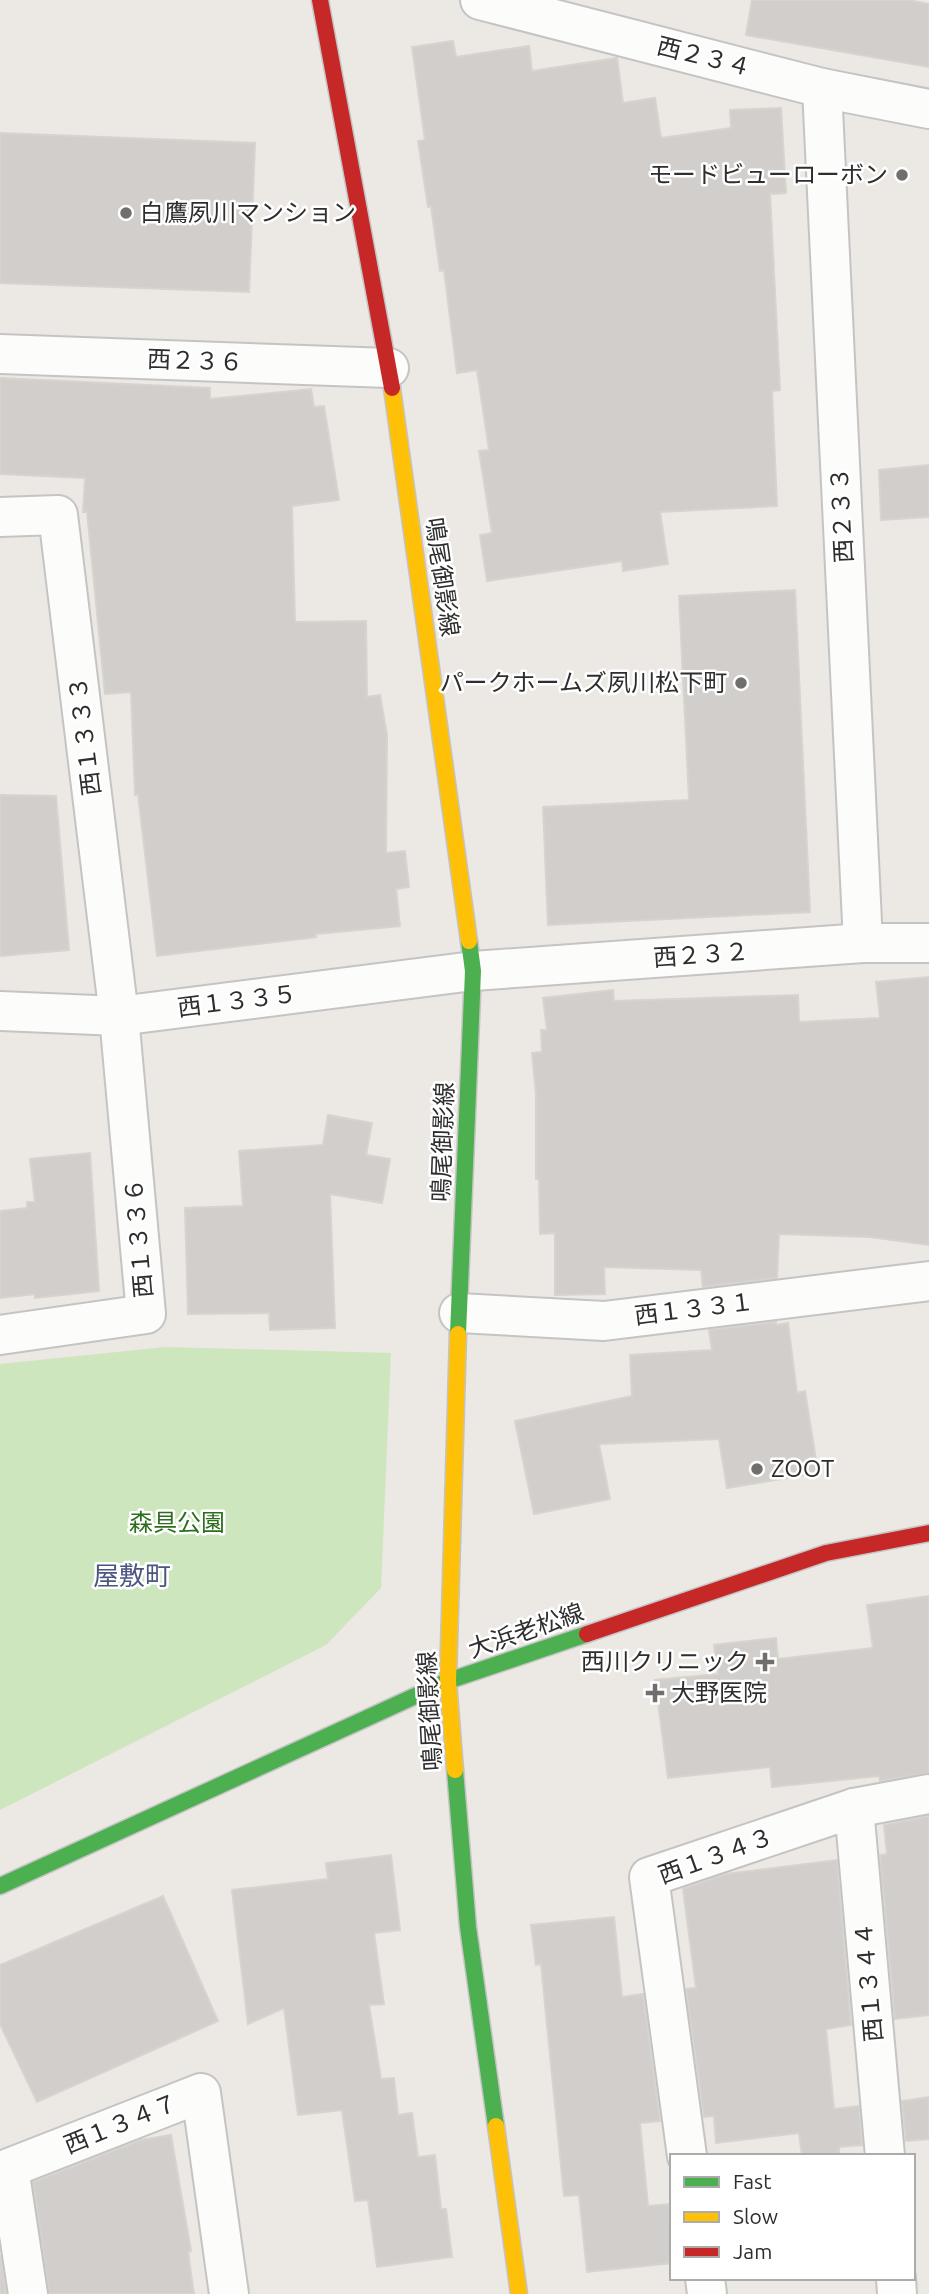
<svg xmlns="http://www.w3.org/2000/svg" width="929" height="2294" viewBox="0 0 929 2294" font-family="Ubuntu,'Noto Sans JP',sans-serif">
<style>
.green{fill:#cee6be}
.building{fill:#d1cecb;stroke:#d7d4d0;stroke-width:2}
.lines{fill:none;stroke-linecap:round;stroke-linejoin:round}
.street-casing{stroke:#c5c4c5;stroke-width:42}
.fast-casing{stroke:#c5c4c5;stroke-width:19}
.slow-casing{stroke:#c5c4c5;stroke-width:19}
.jam-casing{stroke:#c5c4c5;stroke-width:19}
.street{stroke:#fcfcfb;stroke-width:38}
.fast{stroke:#4caf50;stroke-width:16}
.slow{stroke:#ffc107;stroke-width:16}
.jam{stroke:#c62828;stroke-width:16}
.poi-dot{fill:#706f6e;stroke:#fff;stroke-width:2.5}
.labels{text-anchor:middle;stroke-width:5;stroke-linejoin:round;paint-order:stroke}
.street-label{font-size:24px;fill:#2e2e2e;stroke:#fff}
.poi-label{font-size:24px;fill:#2e2e2e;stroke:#fff;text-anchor:end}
.park-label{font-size:24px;fill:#2c6e1b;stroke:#fff}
.neighbourhood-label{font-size:26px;fill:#4d5680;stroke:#fff}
</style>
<rect width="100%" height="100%" fill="#ece8e4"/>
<!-- green -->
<path class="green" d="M165,1347L391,1353L381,1588L326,1645L0,1810V1364Z"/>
<!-- building -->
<g class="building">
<path d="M752,0H909L929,4V67L746,35Z"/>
<path d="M453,41L456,57L529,46L532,71L617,58L623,103L655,98L661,138L731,128L730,110L781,108L786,193L770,194L780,390L772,391L777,506L660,512L668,564L623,571L622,561L487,581L480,535L492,533L479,451L489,450L477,370L457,373L444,270L440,271L431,206L428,207L418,141L425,140L412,47Z"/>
<path d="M0,133L255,143L249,292L0,283Z"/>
<path d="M0,378L210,388V399L311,389L314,407L324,406L339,500L292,506L295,622L366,621L367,697L380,695L387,735L386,853L405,851L409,887L396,889L400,926L316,934V937L157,956L138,794L135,795L131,692L105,694L87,512H83L85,478L0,474Z"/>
<path d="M929,465V517L881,520L879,470Z"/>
<path d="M795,590L810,912L548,925L543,807L689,800L679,596Z"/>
<path d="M0,795L56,796L69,950L0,956Z"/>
<path d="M929,977V1245L870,1237L779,1234L777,1278L703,1287L701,1270L604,1267L605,1294L555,1295V1233L540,1234L539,1179H536V1094L532,1053L542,1052L541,1030H547L543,998L613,990L614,1001L798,995L799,1022L880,1018L876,982Z"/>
<path d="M328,1115L372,1123L366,1155L390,1159L382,1203L330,1194L335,1328L270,1330L269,1313L188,1314L185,1208L243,1206L239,1151L323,1145Z"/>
<path d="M90,1153L99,1291L35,1298V1294L0,1298V1211L27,1208V1202H35L30,1159Z"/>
<path d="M776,1322V1325L788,1323L797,1393L805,1391L818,1473L727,1488L719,1439L599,1444L610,1499L534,1514L515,1421L632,1396L630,1355L712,1350L709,1330Z"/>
<path d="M929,1596V1773L880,1781L879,1776L772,1787L770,1767L668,1778L655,1680L718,1674L714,1645L776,1638L778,1659L873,1648L867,1605Z"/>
<path d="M929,1816V2015L895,2019L880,1855L887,1854L884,1825Z"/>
<path d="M391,1855L400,1930L374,1933L384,2004L369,2005L381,2079L394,2078L398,2115L412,2113L418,2157L435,2155L441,2209H446L452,2257L377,2267L368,2200L355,2201L342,2110L298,2115L284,2008L248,2024L232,1890L328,1879L326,1863Z"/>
<path d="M837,1860L851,2025L826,2029L834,2109L859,2106L862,2145L839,2147V2156H802L799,2133L716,2143L714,2116L704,2117L686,1989L696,1988L683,1889L726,1874Z"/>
<path d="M163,1896L218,2021L37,2102L0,2024V1965Z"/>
<path d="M614,1917L622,1997L643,1994L660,2121L640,2123L648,2206L669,2204L672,2263L587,2272L579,2195L564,2196L541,1964L536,1965L531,1925Z"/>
<path d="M929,2097V2139L906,2141L902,2101Z"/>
<path d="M171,2135L191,2251L188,2252L194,2294H49L33,2182L141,2140Z"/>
<path d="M0,2255L6,2294H0Z"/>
</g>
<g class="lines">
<defs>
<g id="street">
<path d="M480,0L822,88L929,109"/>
<path d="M822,88L863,943"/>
<path d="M0,354L389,368"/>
<path d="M0,517L58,515L119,1016L146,1314L0,1335"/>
<path d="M0,1011L119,1016L473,971L863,943H929"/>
<path d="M459,1313L604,1321L929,1281"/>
<path d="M854,1808L885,2156"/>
<path d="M687,2156L649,1877L854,1808L929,1794"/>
<path d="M705,2278L707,2294"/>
<path d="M896,2278L897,2294"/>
<path d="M28,2294L9,2168L201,2093L229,2294"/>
</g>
<g id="fast">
<path d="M458,1334L473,971L469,941"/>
<path d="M455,1770L468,1927L496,2126"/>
<path d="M0,1886L448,1681L587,1634"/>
</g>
<g id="slow">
<path d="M392,388L469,941"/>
<path d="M455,1770L448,1681L458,1334"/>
<path d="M496,2126L519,2294"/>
</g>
<g id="jam">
<path d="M320,0L392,388"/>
<path d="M587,1634L826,1553L929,1533"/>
</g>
</defs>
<!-- street casing -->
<use href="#street" class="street-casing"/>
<!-- fast casing -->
<use href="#fast" class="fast-casing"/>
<!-- slow casing -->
<use href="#slow" class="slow-casing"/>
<!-- jam casing -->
<use href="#jam" class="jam-casing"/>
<!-- street -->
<use href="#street" class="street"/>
<!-- fast -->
<use href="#fast" class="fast"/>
<!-- slow -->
<use href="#slow" class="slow"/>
<!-- jam -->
<use href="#jam" class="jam"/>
</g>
<!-- markers -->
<g class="poi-dot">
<circle cx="902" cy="175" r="7"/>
<circle cx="126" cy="213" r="7"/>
<circle cx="741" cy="683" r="7"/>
<circle cx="757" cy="1469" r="7"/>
<path d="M761.5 1651.5h7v7h7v7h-7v7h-7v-7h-7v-7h7z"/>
<path d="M651.5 1682.5h7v7h7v7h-7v7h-7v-7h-7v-7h7z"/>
</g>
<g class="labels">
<!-- street labels -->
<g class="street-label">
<text transform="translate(704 57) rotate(14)" y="8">西２３４</text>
<text transform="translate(195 361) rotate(2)" y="8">西２３６</text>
<text transform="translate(842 515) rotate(-93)" y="8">西２３３</text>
<text transform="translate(442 577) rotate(82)" y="8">鳴尾御影線</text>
<text transform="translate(85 736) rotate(-97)" y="8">西１３３３</text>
<text transform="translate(701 955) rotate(-4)" y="8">西２３２</text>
<text transform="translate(237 1001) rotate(-7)" y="8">西１３３５</text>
<text transform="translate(443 1142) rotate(-88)" y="8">鳴尾御影線</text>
<text transform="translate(139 1238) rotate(-95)" y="8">西１３３６</text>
<text transform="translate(694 1309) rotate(-7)" y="8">西１３３１</text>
<text transform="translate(526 1631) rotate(-19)" y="8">大浜老松線</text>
<text transform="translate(430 1711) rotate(-93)" y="8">鳴尾御影線</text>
<text transform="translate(716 1856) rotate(-20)" y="8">西１３４３</text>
<text transform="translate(869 1982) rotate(-95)" y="8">西１３４４</text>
<text transform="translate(121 2124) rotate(-22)" y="8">西１３４７</text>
</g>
<!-- poi labels -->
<g class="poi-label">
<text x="888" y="183">モードビューローボン</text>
<text x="140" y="221" text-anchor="start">白鷹夙川マンション</text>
<text x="727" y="691">パークホームズ夙川松下町</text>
<text x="771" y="1477" text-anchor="start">ZOOT</text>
<text x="749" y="1670">西川クリニック</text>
<text x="671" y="1701" text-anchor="start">大野医院</text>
</g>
<!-- park labels -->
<g class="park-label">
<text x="177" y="1531">森具公園</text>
</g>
<!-- neighbourhood labels -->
<g class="neighbourhood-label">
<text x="132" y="1585">屋敷町</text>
</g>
</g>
<!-- legend -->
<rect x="670" y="2154" width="245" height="126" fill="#ffffff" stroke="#ababab" stroke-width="2"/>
<rect x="684" y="2177" width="35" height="10" fill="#4caf50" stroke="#ababab" stroke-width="2"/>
<text x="733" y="2189" font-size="21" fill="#2e2e2e">Fast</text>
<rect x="684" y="2212" width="35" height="10" fill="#ffc107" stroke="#ababab" stroke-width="2"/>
<text x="733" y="2224" font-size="21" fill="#2e2e2e">Slow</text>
<rect x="684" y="2247" width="35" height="10" fill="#c62828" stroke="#ababab" stroke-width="2"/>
<text x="733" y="2259" font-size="21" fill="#2e2e2e">Jam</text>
</svg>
